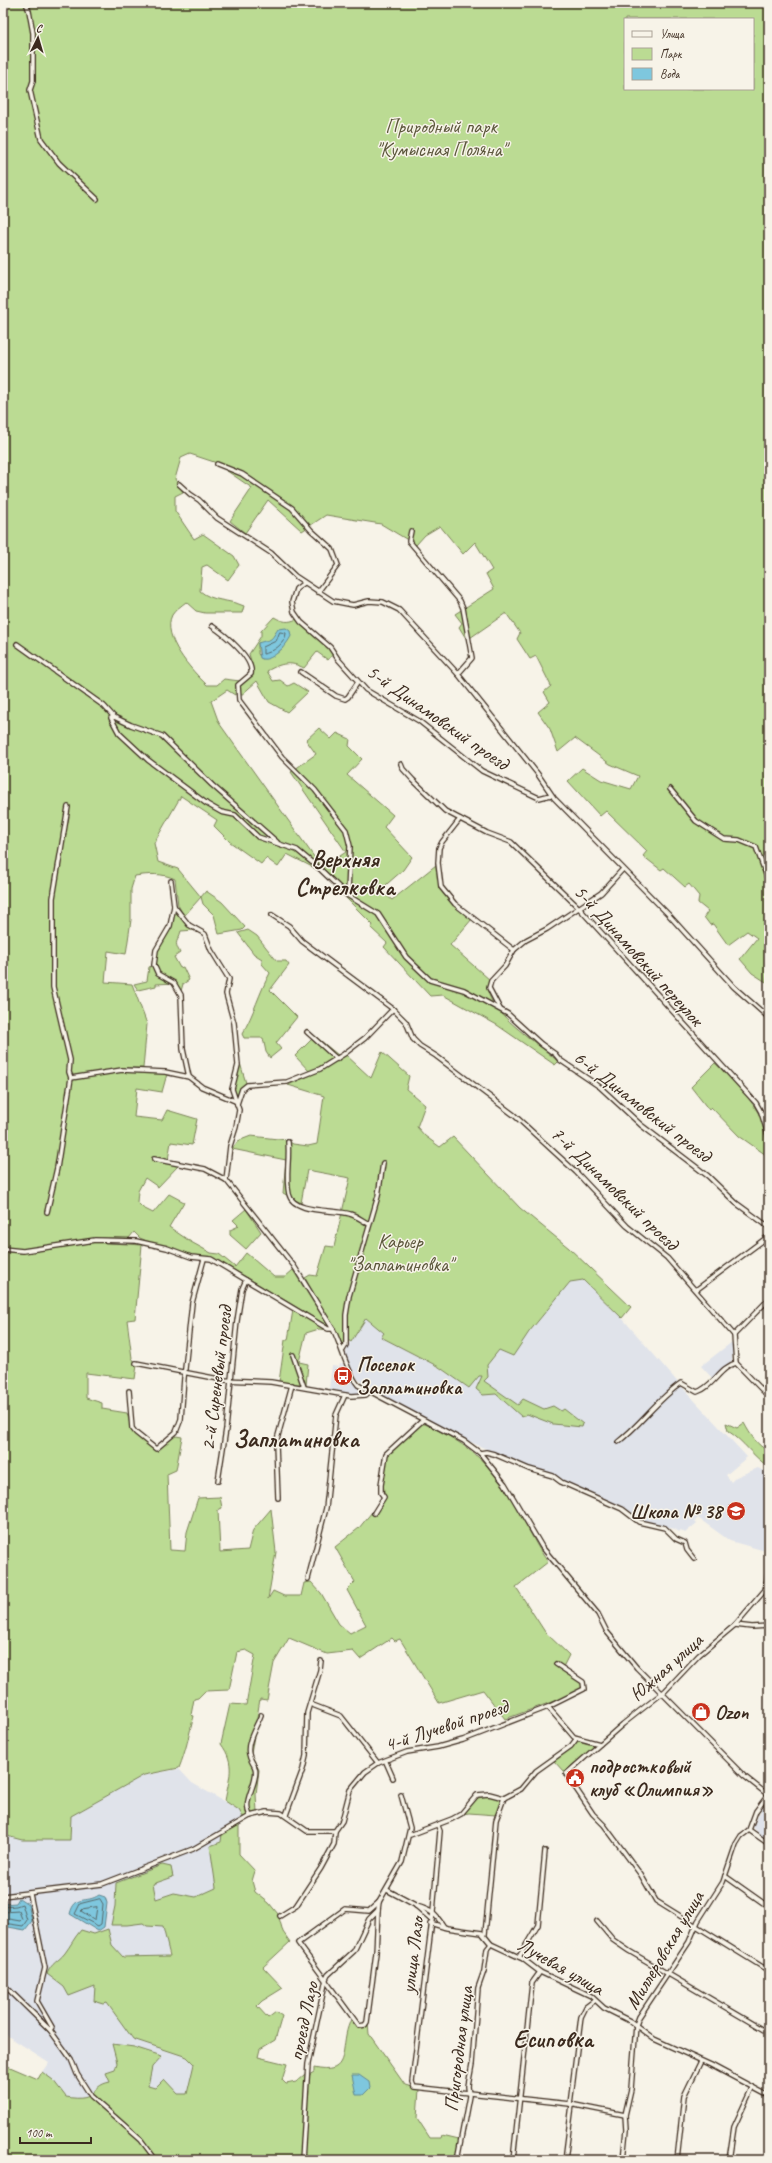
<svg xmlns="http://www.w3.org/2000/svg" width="772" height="2163" viewBox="0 0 772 2163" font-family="Caveat,sans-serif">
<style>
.built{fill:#e0e3ea}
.green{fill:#bbdb93;stroke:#7b8258;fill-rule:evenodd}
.water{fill:#7ec7de;stroke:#638891}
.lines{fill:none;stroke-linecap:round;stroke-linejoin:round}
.shore{stroke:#56696b;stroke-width:1}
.minor-casing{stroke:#3b2a1e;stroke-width:6}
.tertiary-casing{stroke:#3b2a1e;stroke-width:8}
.minor{stroke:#f7f3e8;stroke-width:3.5}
.tertiary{stroke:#f7f3e8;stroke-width:4.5}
.labels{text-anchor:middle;stroke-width:3;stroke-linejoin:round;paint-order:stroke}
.park-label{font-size:20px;fill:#5b563b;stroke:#f7f3e8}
.street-label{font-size:20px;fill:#3b2a1e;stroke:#f7f3e8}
.poi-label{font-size:20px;font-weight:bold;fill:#3b2a1e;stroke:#f7f3e8;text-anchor:start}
.district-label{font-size:24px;font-weight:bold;fill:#3b2a1e;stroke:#f7f3e8}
</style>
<rect width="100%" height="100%" fill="#f7f3e8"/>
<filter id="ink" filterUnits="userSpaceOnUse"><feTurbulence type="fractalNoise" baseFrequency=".025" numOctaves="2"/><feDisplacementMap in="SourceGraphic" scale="8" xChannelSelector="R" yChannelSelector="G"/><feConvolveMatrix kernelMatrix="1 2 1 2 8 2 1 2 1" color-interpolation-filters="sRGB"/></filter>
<g filter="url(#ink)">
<!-- built -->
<g class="built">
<path d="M583,1280L622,1318L681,1386L747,1457L726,1475L731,1482L736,1477L758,1468L769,1474V1552L730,1541L698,1518L695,1521L697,1523L685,1533L681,1530L679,1532L675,1529L641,1521L623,1509L563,1482L551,1474L521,1465L460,1437L366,1386L358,1379L349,1364L346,1355L347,1347L365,1318L379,1327L384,1333L382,1337L438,1367L469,1388L499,1350L513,1355L529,1332L570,1282Z"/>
<path d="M732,1342V1360L713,1379L701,1366Z"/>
<path d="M340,1364L346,1365L349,1376L356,1386L363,1393L361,1395L351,1394L329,1389L332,1366L339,1367Z"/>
<path d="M179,1769L192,1783L239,1810L243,1817L239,1824L224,1833L222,1841L214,1845L216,1892L168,1920V1956L138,1958L117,1955L84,1967L110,2008L138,2040L194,2054L202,2065L190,2094L183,2099L88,2098L79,2099L66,2098L53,2080L42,2072L49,2062L3,2033V1835L22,1840H70L71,1816L144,1775Z"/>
<path d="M769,1802V1839L767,1842L753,1827L762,1808Z"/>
</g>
<!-- green -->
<g class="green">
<path d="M3,3H769V971L766,982L752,973L740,959L757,938L747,931L728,945L713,924L710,925L704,917L708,911L698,903L699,896L689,884L685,887L664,868L661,870L643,856L647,851L606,811L600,816L568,781L582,768L601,780L631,789L638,776L610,764L575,738L558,752L550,729L538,712L550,702L544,692L551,686L536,656L530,659L517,639L520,633L506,613L467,640L459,627L462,623L455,614L494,589L486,574L492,570L475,542L463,554L440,526L425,535L416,545L381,524L326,515L302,531L268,500L245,533L230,521L252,488L214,462L190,454L181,458L175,479L183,492L175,496V511L194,539L203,534L234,556L239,565L228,580L207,565L202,567L200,591C213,602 228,599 244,606L242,613H205L196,611L186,602C181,606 175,610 172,615C161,637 192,671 207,685H217L224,679L240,681L236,686L235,695L227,690L211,701L219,723L322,868L346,852L291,772L316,754L306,740L319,728L331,739L337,733L350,739L349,746L362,759L347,775L393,815L384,827L412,857L403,870L380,890L392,900L436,865L441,890L472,919L450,945L490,980C475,1006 543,1045 558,1062L555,1065L497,1025L443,995L430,996L384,947L387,943L371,928L373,925L318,870L287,854L278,867L266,858L261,864L230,842L214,826L217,820L181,796L154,843L158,862L178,869L201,897L206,891L222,902L245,927L242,930L219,934L214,915L203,904L201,897L184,916L178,905L175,879C163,873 148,874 135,876L131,889V920L126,954L108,951L105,982L132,984L147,1024L143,1068H121L128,1071L167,1074L162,1092L137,1088L134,1117L162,1120L167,1110L197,1119L192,1145L171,1142L168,1160L178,1162V1166L158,1187L145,1178L138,1191L137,1202L143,1208L153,1213L169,1194L184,1202L169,1227L191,1242L211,1253L219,1254L235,1267L246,1253L274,1277H285L293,1270L328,1326L214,1258L192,1256L149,1242L140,1238L134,1232L129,1238H97L22,1249L3,1247ZM625,19H753V89H625Z"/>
<path d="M274,617C283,622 288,623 297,619L327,645L333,654L328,660L317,652L304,668C290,661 281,663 267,671L273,681L280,680L288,686L294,683L308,692L287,712L269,702L257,681L239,697L240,686L250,677L254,671L249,654L261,636V631ZM276,632L283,648L277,653L262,659L258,654V643L266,642L274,638Z"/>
<path d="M174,909L195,930L181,931C178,943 173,940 180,953L174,957L180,968L183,967L189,980L183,984L181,991L176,983L156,984V986L138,990L134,984L147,981L149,967L155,965L157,951L168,932Z"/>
<path d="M248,930L257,936L277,961H286L289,965L270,990L297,1017L276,1043L281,1049L270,1058L266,1052L263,1038H244L242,1034C254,1014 259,993 270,973L262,964V959L254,954L238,933Z"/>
<path d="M315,1036L338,1055L330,1062L310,1072L295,1056Z"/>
<path d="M382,1052L409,1076L406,1089L425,1105L417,1127L425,1136L440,1147L453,1137L520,1208L569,1248L631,1307L622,1318L583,1280L570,1282L529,1332L513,1356L499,1350L487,1365L488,1377L484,1381L518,1405L523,1399L544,1409L553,1406L561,1411L564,1409L583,1424L582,1427L553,1424L527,1414L522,1417L496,1394L483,1395L476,1389L482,1376H479L469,1388L439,1367L381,1337L384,1333L366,1318L351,1342L348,1340L343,1345L305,1278L310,1275L317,1276L326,1246L334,1247L350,1178L307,1170L301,1203L283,1193L286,1160L232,1149L238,1141L251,1136L287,1140L293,1144L308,1146L317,1144L324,1096L288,1085L320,1071L346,1055L371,1078Z"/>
<path d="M240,1063L246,1083L239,1090L237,1102L233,1091Z"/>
<path d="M715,1063C744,1093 769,1112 769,1157L739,1136L711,1107L709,1110L691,1087Z"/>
<path d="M246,1209L261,1232L246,1249L230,1235V1230L239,1226L233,1220Z"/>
<path d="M96,1242L142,1245L135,1319L127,1320L132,1358L137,1365L135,1379L86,1373V1398L102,1403V1409L127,1413L132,1432L151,1447L157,1446L170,1435L182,1437L176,1470L167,1474L170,1550L185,1551L187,1532L198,1498L220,1497L222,1508L218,1510L220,1552L248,1550L253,1530L271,1509L276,1552L268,1599L273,1591L284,1596H301L304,1583L311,1582L321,1593L339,1624L350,1633L366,1625L347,1590L355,1582L335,1547L359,1528L385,1496L383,1485L388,1454L421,1424H425C471,1445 495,1467 519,1512C529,1529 536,1546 548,1562L516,1587L545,1632L569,1655L562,1669L582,1682V1689L568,1696L505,1719L483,1690L439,1703L400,1639L395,1641L392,1638L360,1659L353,1651L327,1654L289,1638L274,1663L267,1700L260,1699L251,1754L259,1770L256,1794L257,1812L243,1817L239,1810L225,1801C229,1778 236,1764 221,1744L230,1704L246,1705L255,1655L246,1650L237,1652L229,1690L205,1691L198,1698L194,1699L191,1715L194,1716C189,1734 186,1751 179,1768L144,1775L71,1816L70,1840H22L3,1835V1252L23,1253Z"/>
<path d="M293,1310L328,1330L319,1329L306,1333L299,1362L308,1364L306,1385L279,1382L285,1340H288Z"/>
<path d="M726,1423L737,1428L744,1423C750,1434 757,1446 769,1451V1467C752,1456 745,1442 728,1431Z"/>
<path d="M578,1741L596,1746L564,1772L554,1761Z"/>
<path d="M490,1795L501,1798L496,1815L469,1813L462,1814L474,1799Z"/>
<path d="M239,1824V1854L255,1871L252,1881L255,1892L269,1903L278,1914L283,1932L290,1942L263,1967L283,1988L262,2001L257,2006L268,2018L276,2012L282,2016L275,2040L260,2049L258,2057L287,2064L282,2080L286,2084L296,2082L305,2074L309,2075L314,2072V2068C346,2075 342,2056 346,2035C347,2029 349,2024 351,2019L359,2027H366L368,2023L369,2034L405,2085L419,2089L417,2118L430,2138H441L442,2135L459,2139L456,2160H3V2064L38,2079L42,2072L53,2080L66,2097C100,2103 88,2086 110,2082L106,2073L115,2070L117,2063L112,2044L134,2047L162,2056L152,2067L148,2086L155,2088L164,2079L178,2094H187L194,2064L187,2057L133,2039L107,2003L104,2004L94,2001L95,1986L69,1996L64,1987L47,1974C52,1962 58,1962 65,1953C71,1945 74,1938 81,1930L94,1934L108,1929L112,1945L123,1957L170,1956L163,1927L147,1926L143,1923L127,1925H111L115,1906L116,1883L162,1865L171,1867L173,1877L153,1884L156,1899L174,1893L196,1897L216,1888L210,1846L221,1842L222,1834Z"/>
</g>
<!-- water -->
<g class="water">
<path d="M286,628L290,631L291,636C287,645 270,664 260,658L258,643C273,638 269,643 278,629Z"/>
<path d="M99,1895L105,1897L107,1903L104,1927L98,1931L70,1914C75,1894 86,1904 99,1895Z"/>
<path d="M19,1898L28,1904L32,1921L25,1930L3,1926V1904L16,1903Z"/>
<path d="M352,2075H359L369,2082L370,2088L363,2095H356Z"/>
</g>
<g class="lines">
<!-- shore -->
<g class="shore">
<path d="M280,632L286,633C286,643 272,653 263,654V647L276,641Z"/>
<path d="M100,1899L103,1904L101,1924L98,1926L75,1914L80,1904Z"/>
<path d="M3,1907L16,1906L22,1904L27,1920L23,1926L3,1923"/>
<path d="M97,1907L95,1920L81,1911L83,1909Z"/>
<path d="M3,1912L19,1911L22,1919L20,1921L3,1918"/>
</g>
<defs>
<g id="minor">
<path d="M26,3L29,11L33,33V81L30,90L41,139L59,163L97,199"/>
<path d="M217,464L242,474L292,508L311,530L332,549L338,565L318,592"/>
<path d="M179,484L190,494L199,500L217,518L271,553L295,576L333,601L353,605L369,601L383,602L399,610L458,674L537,773L554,798L668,914L734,987L769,1018"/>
<path d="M411,531L409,541L460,601L463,608L472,658L458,674"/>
<path d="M304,583L296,589L292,602L294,612L301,622L330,647L338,659L366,690L419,721L482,771L539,798L551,795"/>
<path d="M212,626C224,634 254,658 251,674L238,685L239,700L282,757L315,790L346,830L350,846L348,892L347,895"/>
<path d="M17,644L104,706L114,717L111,718L119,733L148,760L207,804L221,812L235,815L258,837L297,850L321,870L347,895L378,914L406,957L430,980L464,990L508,1014L541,1044L555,1054L560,1060L600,1087L641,1125L708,1176L736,1203L769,1227"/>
<path d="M301,672L336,696L345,699L348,697L358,682"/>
<path d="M114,717L131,725L162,736L212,785L277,842"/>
<path d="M401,764L403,769L413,780L445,811L487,833L511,842L578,907L756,1103L761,1112L769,1138"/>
<path d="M670,789L696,821L724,839L739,840L756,847L769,883"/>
<path d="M460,819L442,842L439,848L438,863L441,887L455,904L514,950"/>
<path d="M171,881L174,906L189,925L205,934L211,950L229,979L226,994L234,1023L238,1065L232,1089L239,1110L236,1127L230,1146L226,1180"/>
<path d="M174,906L170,926L156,950L154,965L158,974L174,983L181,995L183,1049L189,1077"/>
<path d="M272,915L289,926L302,941L393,1009L406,1022L413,1039L420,1046L436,1056L514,1115L576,1172L627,1226L667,1258L734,1335"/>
<path d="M500,1009L489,988L491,981L505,966L514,950L526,940L547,929L601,893L623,869"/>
<path d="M307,1032L337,1059"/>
<path d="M71,1078L122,1070L165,1072L189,1077L202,1087L235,1101"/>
<path d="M237,1104L242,1089L247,1085L287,1082L320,1069L344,1054L365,1038L393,1009"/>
<path d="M288,1142C290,1159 285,1177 289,1194C293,1214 336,1209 350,1214C357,1216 363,1221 369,1224"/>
<path d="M154,1159L205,1169L226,1180L294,1266L333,1329"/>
<path d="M47,1212L57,1168L71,1078L69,1072L70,1060L53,987V898L68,807"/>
<path d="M3,1249L23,1251L95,1240L136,1241L167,1248L191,1257L211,1259L328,1329H333C342,1347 346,1370 358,1385L464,1441L480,1453L505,1484L542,1547L598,1614L607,1632L637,1668L744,1776L768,1795L756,1811L749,1830L741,1836L736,1844L723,1882L698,1921L689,1942L639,2017L636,2025L631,2089L625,2115L626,2130L623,2160"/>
<path d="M696,1290L769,1236"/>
<path d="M734,1335L736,1363L769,1397"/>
<path d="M734,1335L769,1299"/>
<path d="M343,1350L346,1345V1315L349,1296L378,1196L383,1163"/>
<path d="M293,1355L304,1387"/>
<path d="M136,1363L224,1380L271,1382L351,1396L366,1395L369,1392"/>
<path d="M129,1391L132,1428L136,1433L156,1449L176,1432L181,1419L184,1378L192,1303L204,1259"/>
<path d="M618,1442C641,1424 657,1400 681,1383L697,1392C713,1387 720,1367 736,1363"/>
<path d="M480,1453L486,1452L494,1454L529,1469L553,1476L561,1482L622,1509L639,1522L665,1528L676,1539L685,1543L687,1550L694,1559"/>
<path d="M218,1481L226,1429L237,1321L242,1289L246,1280"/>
<path d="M278,1498L276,1443L292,1385"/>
<path d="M374,1513L384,1497L381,1493V1485L386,1454L423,1420"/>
<path d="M769,1569L765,1590L735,1625L699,1655L665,1691L623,1724L566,1774L593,1814L604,1825L641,1875L656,1901L769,1971"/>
<path d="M308,1579L326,1508L336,1415L345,1395"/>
<path d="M735,1625L752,1627L769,1626"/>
<path d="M310,1704L341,1716L378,1763"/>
<path d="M548,1707L574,1737L600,1744"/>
<path d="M386,1762L393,1778"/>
<path d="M286,1815L303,1769L306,1756L307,1713L320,1670L321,1661"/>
<path d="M250,1816C243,1802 253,1790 255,1777C258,1765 250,1763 249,1754C246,1742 257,1726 261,1715"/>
<path d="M438,1826L440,1831L433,1912L412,2082L414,2087L570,2104L625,2115"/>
<path d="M749,1830L769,1844"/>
<path d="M410,1835L452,1819L461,1814L477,1795L489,1794L504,1798L521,1789L536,1771L571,1746L577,1738"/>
<path d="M725,1876L769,1907"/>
<path d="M387,1890L415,1905L431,1919"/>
<path d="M30,1894L45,1968L37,2001L52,2027L50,2030"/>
<path d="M3,1896L102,1884L193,1849L250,1816L267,1812L281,1813L307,1831H335"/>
<path d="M416,1906C431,1910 436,1914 444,1927"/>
<path d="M378,1910L376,1953L367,2022L365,2025L359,2026L298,1943L345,1909L369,1911L379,1902"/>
<path d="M280,1916L296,1906L321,1868L334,1844L335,1831L342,1821L350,1790L365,1772L378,1763L407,1752L438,1747L463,1740L548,1707L584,1689L583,1682L556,1664"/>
<path d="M597,1921L613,1940L629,1951L769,2033"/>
<path d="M430,1923L447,1928L482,1933L491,1944L523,1959L540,1972L591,1996L604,2008L630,2021L654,2039L711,2065L769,2096"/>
<path d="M485,1934L496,1820L504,1798"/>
<path d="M519,1957L538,1925L545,1851"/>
<path d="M3,1984L50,2030L71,2059L77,2074L91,2096L141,2140L156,2160"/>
<path d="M570,2104L581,2017L586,2007L594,2001"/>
<path d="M302,2160L308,2064L326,1979L328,1975L354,1951L369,1919L378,1910L379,1902L402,1862L410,1828L401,1795"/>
<path d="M457,2160L469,2096L468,2086L472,2064L478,1988L484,1971L487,1949L491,1944"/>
<path d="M513,2160L532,1983L540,1972"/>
<path d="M565,2160L572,2105"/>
<path d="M677,2160L684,2096L701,2061"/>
<path d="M729,2160L734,2127L752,2088"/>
</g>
<path id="tertiary" d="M768,1795L769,1794"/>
</defs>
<!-- minor casing -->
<use href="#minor" class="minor-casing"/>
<!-- tertiary casing -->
<use href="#tertiary" class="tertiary-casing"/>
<!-- minor -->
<use href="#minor" class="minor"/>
<!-- tertiary -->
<use href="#tertiary" class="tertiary"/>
</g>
</g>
<!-- icons -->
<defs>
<symbol id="bus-disc" viewBox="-11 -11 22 22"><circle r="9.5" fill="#c8321e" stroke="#f7f3e8"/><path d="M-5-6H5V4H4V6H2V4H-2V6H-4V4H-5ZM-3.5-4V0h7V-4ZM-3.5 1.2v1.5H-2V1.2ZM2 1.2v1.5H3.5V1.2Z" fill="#fff"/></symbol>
<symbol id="school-disc" viewBox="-11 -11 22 22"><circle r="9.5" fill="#c8321e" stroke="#f7f3e8"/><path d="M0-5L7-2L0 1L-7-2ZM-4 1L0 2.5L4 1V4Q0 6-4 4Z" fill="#fff"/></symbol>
<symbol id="shop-disc" viewBox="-11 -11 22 22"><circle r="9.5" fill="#c8321e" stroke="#f7f3e8"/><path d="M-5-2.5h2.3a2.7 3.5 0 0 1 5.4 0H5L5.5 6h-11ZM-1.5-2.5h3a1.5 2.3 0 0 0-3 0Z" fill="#fff"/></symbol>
<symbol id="civic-disc" viewBox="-11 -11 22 22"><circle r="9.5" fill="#c8321e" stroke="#f7f3e8"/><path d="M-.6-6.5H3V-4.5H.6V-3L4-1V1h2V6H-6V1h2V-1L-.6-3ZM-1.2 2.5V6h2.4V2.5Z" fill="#fff"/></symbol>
</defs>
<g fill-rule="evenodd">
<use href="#bus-disc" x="332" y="1365" width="22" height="22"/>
<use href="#school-disc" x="725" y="1500" width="22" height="22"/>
<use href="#shop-disc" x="690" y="1701" width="22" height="22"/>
<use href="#civic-disc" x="564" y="1767" width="22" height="22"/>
</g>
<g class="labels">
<!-- park labels -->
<g class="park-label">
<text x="441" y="133">Природный парк<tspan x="441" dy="23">"Кумысная Поляна"</tspan></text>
<text x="400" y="1248">Карьер<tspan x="400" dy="23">"Заплатиновка"</tspan></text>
</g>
<!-- street labels -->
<g class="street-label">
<text transform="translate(438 717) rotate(35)" y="7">5-й Динамовский проезд</text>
<text transform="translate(639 955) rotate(48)" y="7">5-й Динамовский переулок</text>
<text transform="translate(643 1106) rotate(38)" y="7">6-й Динамовский проезд</text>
<text transform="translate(615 1188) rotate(44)" y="7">7-й Динамовский проезд</text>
<text transform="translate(216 1378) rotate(-83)" y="7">2-й Сиреневый проезд</text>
<text transform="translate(666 1667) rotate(-42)" y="7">Южная улица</text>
<text transform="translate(446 1725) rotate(-18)" y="7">4-й Лучевой проезд</text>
<text transform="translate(664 1950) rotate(-59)" y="7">Миллеровская улица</text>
<text transform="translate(412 1955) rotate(-83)" y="7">улица Лазо</text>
<text transform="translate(561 1966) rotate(30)" y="7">Лучевая улица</text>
<text transform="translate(303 2021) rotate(-78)" y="7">проезд Лазо</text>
<text transform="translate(458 2049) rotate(-83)" y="7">Пригородная улица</text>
</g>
<!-- poi labels -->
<g class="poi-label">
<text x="357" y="1371">Поселок<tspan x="357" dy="23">Заплатиновка</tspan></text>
<text x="722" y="1518" text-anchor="end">Школа № 38</text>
<text x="715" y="1719">Ozon</text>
<text x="589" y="1773">подростковый<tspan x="589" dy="23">клуб «Олимпия»</tspan></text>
</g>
<!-- district labels -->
<g class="district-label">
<text x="345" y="867">Верхняя<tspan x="345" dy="28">Стрелковка</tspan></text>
<text x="296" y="1447">Заплатиновка</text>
<text x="553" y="2047">Есиповка</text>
</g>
</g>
<!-- margin -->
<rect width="772" height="2163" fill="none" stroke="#f7f3e8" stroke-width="16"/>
<rect x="8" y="8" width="756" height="2147" fill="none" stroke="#3b2a1e" stroke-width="1.5" filter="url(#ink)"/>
<!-- legend -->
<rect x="624" y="18" width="130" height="72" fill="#f7f3e8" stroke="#aca397"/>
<rect x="632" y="31" width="20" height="6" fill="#f7f3e8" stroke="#aca397"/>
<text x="660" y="38" font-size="12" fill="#3b2a1e">Улица</text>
<rect x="632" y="48" width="20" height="12" fill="#bbdb93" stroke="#aca397"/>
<text x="660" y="58" font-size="12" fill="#3b2a1e">Парк</text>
<rect x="632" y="68" width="20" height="12" fill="#7ec7de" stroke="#aca397"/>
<text x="660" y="78" font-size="12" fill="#3b2a1e">Вода</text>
<!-- north arrow -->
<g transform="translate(38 38) rotate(5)" stroke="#f7f3e8" stroke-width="3" paint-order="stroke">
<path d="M0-3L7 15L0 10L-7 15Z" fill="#3b2a1e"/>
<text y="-6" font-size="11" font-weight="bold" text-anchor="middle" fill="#3b2a1e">С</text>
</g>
<!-- scale -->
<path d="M20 2137v6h71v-6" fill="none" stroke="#3b2a1e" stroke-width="2"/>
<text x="26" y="2137" font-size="12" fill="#3b2a1e" stroke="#f7f3e8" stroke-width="3" paint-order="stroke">100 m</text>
</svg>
